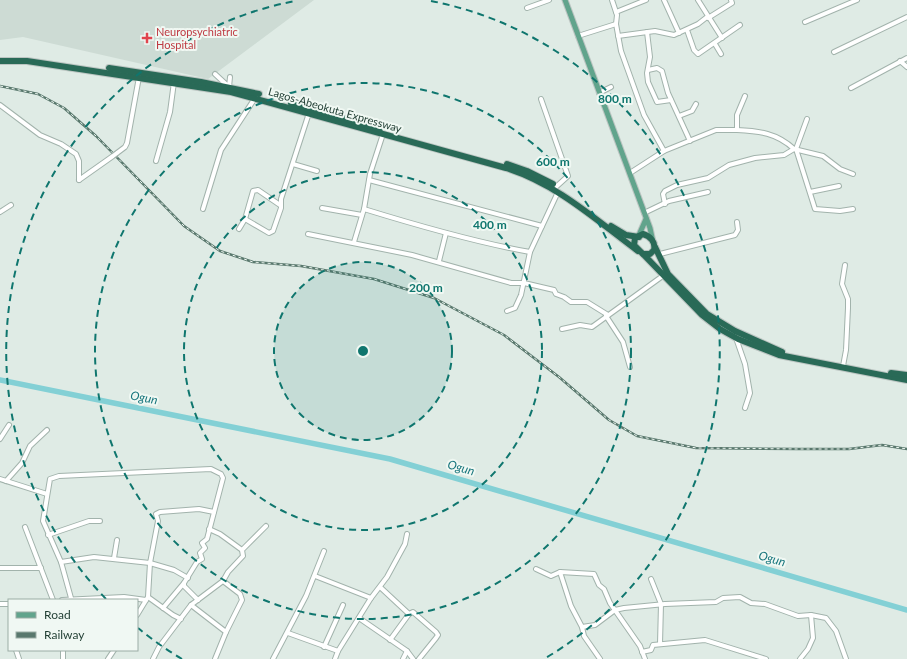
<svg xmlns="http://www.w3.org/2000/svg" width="907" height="659" viewBox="0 0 907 659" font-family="Lato,sans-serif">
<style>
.built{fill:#cddbd4}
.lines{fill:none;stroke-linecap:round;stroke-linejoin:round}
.river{stroke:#83d0d5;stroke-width:5.5}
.minor-casing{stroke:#a2b3ac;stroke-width:6}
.major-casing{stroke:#bcc5c2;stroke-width:7}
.highway-casing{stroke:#bcc5c2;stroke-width:8}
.minor{stroke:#fff;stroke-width:4}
.major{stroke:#61a48c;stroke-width:5}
.highway{stroke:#296a57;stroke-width:6}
.rail-casing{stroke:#59786d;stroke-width:2.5}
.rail{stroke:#f0f8f3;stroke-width:1;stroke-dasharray:3;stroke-linecap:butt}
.minor-bridge-casing{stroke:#a2b3ac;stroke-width:6;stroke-linecap:butt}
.minor-bridge{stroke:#fff;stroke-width:4}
.ring{fill:none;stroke:#0f766e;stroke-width:2;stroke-dasharray:7 5}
.health-dot{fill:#e0444e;stroke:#f0f8f3;stroke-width:1.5}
.labels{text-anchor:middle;stroke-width:4;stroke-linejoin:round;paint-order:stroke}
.health-label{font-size:11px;fill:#be3a42;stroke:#f0f8f3;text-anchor:start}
.street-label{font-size:11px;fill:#1f3d32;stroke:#f0f8f3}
.water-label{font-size:12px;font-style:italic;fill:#16757c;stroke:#f0f8f3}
.centre{fill:#0f766e;stroke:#f0f8f3;stroke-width:2}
.ring-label{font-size:12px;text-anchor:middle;font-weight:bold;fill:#0f766e;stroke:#f0f8f3;stroke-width:4;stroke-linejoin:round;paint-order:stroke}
</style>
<rect width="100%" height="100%" fill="#dfebe5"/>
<!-- built -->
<path class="built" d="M0,0H314L208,79L23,37L0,40Z"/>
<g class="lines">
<!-- river -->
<path class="river" d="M0,380L390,459L907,610"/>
<defs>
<g id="minor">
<path d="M612,0L617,15L616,24L621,51L644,115L664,151"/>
<path d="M664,0L679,33"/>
<path d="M698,0L722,38"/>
<path d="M527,8L549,0"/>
<path d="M616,12L646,0"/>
<path d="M708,18L732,3L731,0"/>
<path d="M805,22L857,0"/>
<path d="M687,30L694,50L698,54L740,25"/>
<path d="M647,32L650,57L647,73L648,82L657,102L671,100"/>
<path d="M578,36L616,24"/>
<path d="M618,36L655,31L674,35L698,24L707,17"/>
<path d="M715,44L721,54"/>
<path d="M834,52L907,17"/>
<path d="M900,61L907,67"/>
<path d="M648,70L657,68L662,71L668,93L690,141"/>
<path d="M215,74L229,87L230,77"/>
<path d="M851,88L907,58"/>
<path d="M599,93L611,87"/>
<path d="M541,99L568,176L557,186"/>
<path d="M0,105L40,135L61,144L76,154L79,161V180"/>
<path d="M679,116L692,111L696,104"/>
<path d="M807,119L796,149L815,209L840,211L853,209"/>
<path d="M737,130C759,131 777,133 794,149"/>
<path d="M117,153L125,147L127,143L139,77"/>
<path d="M156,161L170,112L174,82"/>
<path d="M293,164L317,171"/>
<path d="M630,173L664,151L716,130H737V115L745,96"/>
<path d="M79,180L113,156"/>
<path d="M369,180L542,226"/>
<path d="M810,192L839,186"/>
<path d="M665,204L663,194L665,191L677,185L708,178L729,165L755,158L784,155L794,149L823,156L840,169L853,174"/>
<path d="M322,208L362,215"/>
<path d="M203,209L221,150L255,98"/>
<path d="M364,209C419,226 474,242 530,252"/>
<path d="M0,212L11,205"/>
<path d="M644,213L669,201L708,192"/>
<path d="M245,219L269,233L273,231L281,208V199L309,113"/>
<path d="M239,229L245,219L253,191L258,190L280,205"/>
<path d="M308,234L412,255L511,283H523"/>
<path d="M354,242L364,209L370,174L383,134"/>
<path d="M660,254L735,235L738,230L737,222"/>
<path d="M439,261L446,233"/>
<path d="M524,283L554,290L556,294L564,297L571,302H587L608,315"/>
<path d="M507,311L515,308L521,295L530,252L558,192"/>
<path d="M606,316L623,342L630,367"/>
<path d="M562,329L580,325L592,327L664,275"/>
<path d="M736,338L745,364L750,393L745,408"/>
<path d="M843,366L846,350L848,308V299L842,284L845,265"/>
<path d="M0,439L9,425"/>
<path d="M0,479L47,494"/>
<path d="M6,481L22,463L30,446L47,430"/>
<path d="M25,527L53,600"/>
<path d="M209,529L220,534L242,550"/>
<path d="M48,535L89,521H100"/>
<path d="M114,558L117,540"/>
<path d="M61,562L94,557L150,563L158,521L156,514L160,512L199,509L214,512"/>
<path d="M0,568H41"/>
<path d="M536,569L551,576L560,572L594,574L599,585L604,589L610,603L640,646L645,659"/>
<path d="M560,572L571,606L582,627L584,636L600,659"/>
<path d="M315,576L371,598"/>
<path d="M651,579L661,604L660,644"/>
<path d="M223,581L240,594L242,600L226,632"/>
<path d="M380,587L409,614L413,612L436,632L438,635L436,638L419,659"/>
<path d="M148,597L173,615L181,619"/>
<path d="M71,598L61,562L43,521L50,479L59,476L211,469L221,474L223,478L207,539L202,543L205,548L200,553L202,559L197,562L184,583V586L198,600"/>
<path d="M62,600L124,597L146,600"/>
<path d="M0,604H9"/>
<path d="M191,605L226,632L215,659"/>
<path d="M163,608L184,583"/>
<path d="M137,615L148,597L150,563L174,570L188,578"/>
<path d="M359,618L407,651L413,659"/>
<path d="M582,627L595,625L615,610L624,608L665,604L716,602L723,598L740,597L751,603L765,604L798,616L811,615L826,618L836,631L846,659"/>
<path d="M288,633L338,651"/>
<path d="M390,640L409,614"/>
<path d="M324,647L343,605"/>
<path d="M16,650L19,659"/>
<path d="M63,650V659"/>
<path d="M642,652L651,650L653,645L705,640L766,659"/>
<path d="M108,659L114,650"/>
<path d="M153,659L159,647L191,605L223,581L228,572L243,556L242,550L266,526"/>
<path d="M273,659L306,596L324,551"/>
<path d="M335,659L338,651L371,598L387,577L405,544L407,534"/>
<path d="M403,659L407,651"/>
<path d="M800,659L808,649L813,638L811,615"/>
</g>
<g id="major">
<path d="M565,0L650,228L653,242"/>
<path d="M639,235L646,219"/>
</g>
<g id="highway">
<path d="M0,61H27L231,92L506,168C557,184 596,220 638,251"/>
<path d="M109,68L201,82L259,94"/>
<path d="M291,103L380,129"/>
<path d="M507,164L527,171L553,184"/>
<path d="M611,226L626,235L639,237"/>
<path d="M643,234C650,236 656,242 654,250L650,254H643L634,245L635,238Z"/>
<path d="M655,247L668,274L707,314L735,331L782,352"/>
<path d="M643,254L702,315L720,329L738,339L779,355L907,380"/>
<path d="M891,373L907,375"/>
</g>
</defs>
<!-- minor casing -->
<use href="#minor" class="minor-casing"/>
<!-- major casing -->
<use href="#major" class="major-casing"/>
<!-- highway casing -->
<use href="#highway" class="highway-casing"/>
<!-- minor -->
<use href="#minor" class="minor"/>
<!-- major -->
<use href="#major" class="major"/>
<!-- highway -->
<use href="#highway" class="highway"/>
<defs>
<path id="rail" d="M0,86L38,94L64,108L96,136L184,226L220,251L253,262L301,266L374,279L434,298L504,335L559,377L609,420L637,436L696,448L799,449H849L882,445L907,449"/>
</defs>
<!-- rail casing -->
<use href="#rail" class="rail-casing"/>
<!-- rail -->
<use href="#rail" class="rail"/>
<defs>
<path id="minor-bridge" d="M113,156L117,153"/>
</defs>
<!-- minor-bridge casing -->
<use href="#minor-bridge" class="minor-bridge-casing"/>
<!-- minor-bridge -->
<use href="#minor-bridge" class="minor-bridge"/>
</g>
<!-- distance rings -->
<circle cx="363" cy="351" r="89" fill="#0f766e" fill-opacity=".12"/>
<g class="ring">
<circle cx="363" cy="351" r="89"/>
<circle cx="363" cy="351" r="179"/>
<circle cx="363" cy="351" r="268"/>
<path d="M182 659A357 357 0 0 1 138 628M106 599A357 357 0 0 1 295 1M431 1A357 357 0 0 1 544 659"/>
</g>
<!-- markers -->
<path class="health-dot" d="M145 32h4v4h4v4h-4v4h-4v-4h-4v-4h4z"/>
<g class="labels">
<!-- health labels -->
<g class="health-label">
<text x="156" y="36">Neuropsychiatric<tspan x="156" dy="13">Hospital</tspan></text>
</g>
<!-- street labels -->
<g class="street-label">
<text transform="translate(335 110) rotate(16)" y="4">Lagos-Abeokuta Expressway</text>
</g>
<!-- water labels -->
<g class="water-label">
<text transform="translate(144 398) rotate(11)" y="4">Ogun</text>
<text transform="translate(461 468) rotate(16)" y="4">Ogun</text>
<text transform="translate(772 559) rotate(16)" y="4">Ogun</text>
</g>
</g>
<circle cx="363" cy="351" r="6" class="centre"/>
<g class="ring-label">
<text x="615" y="103">800 m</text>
<text x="553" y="166">600 m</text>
<text x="490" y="229">400 m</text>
<text x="426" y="292">200 m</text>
</g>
<!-- legend -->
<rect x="8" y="599" width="130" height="52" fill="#f0f8f3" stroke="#9cada6"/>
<rect x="16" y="612" width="20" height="6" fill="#61a48c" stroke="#9cada6"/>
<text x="44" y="619" font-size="12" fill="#1f3d32">Road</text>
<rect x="16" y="632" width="20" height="6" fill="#59786d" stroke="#9cada6"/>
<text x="44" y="639" font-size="12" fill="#1f3d32">Railway</text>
</svg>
